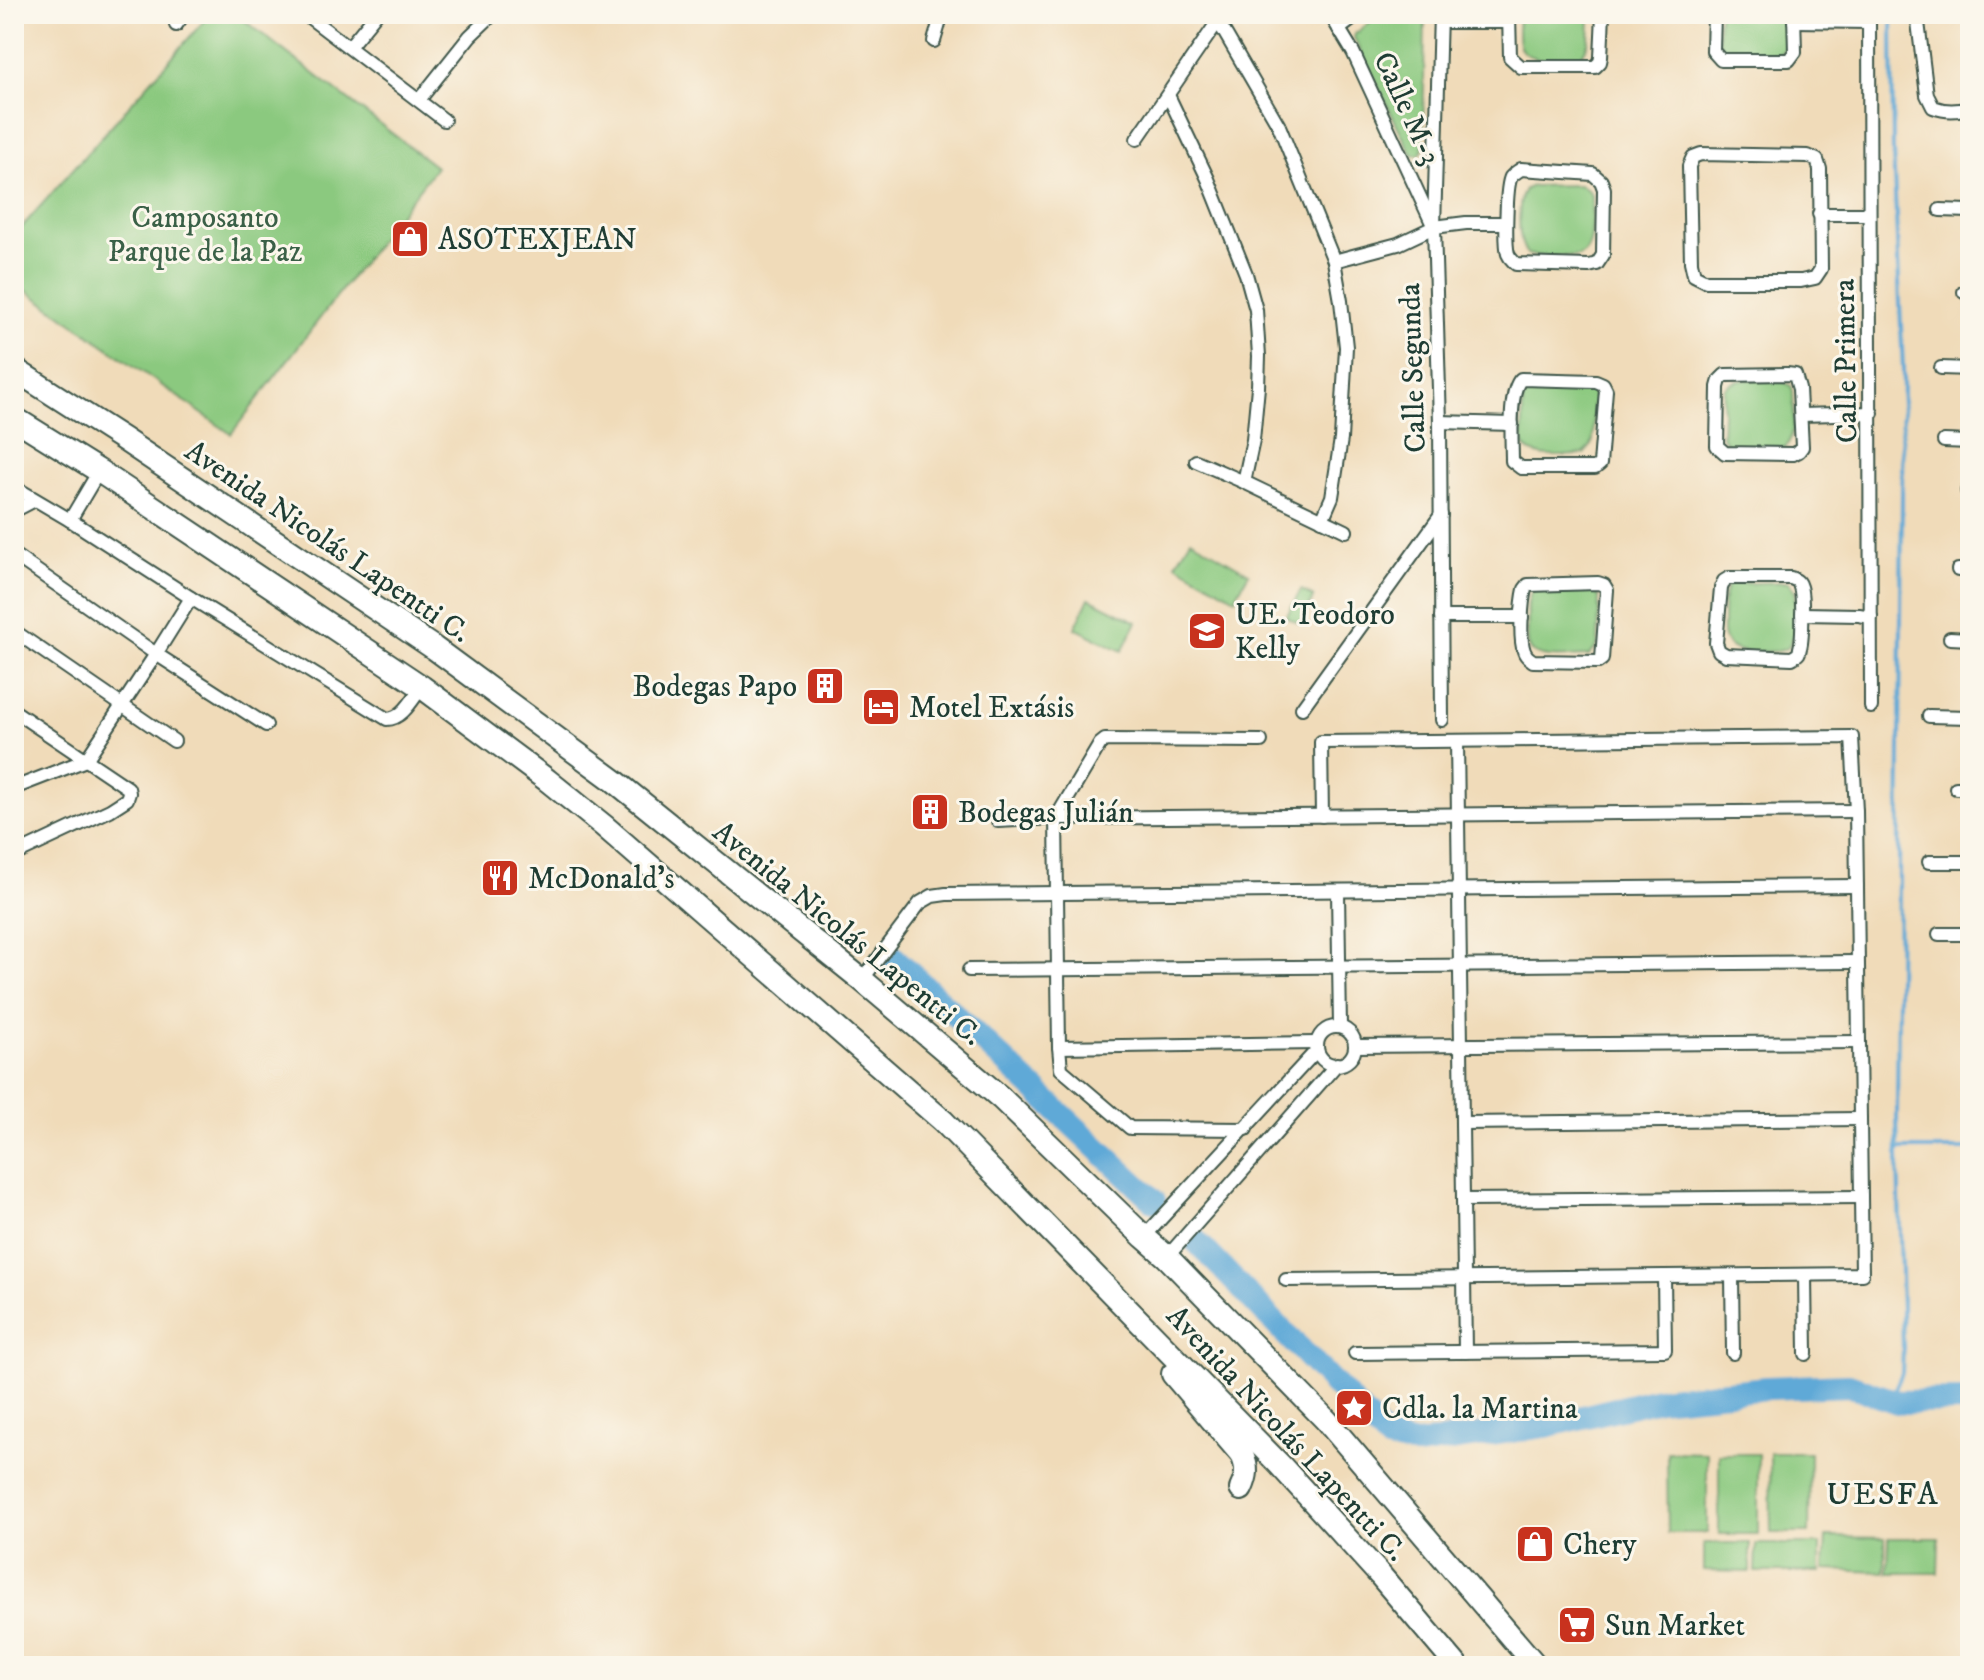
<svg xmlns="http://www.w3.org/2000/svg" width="1984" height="1680" viewBox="0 0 1984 1680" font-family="'IM FELL DW Pica',serif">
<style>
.green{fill:#8bc97f;stroke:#55835a;stroke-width:2}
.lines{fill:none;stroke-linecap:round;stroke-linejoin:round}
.stream{stroke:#5fa9d7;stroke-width:4}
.river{stroke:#5fa9d7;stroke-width:24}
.street-casing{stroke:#3e5548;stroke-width:16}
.highway-casing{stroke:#3e5548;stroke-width:26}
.street{stroke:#fff;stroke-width:12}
.highway{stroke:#fff;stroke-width:22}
.labels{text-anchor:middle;stroke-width:6;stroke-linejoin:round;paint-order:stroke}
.street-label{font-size:30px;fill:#1f3d34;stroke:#fbf7ec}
.park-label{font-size:30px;fill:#3a6047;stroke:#fbf7ec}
.poi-label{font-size:30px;fill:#1f3d34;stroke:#fbf7ec;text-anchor:start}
.neighbourhood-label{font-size:32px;letter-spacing:2px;fill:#1f3d34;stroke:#fbf7ec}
</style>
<rect width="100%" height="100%" fill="#fbf7ec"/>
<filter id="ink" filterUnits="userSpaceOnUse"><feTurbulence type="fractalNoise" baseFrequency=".0125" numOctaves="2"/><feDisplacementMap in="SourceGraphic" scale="16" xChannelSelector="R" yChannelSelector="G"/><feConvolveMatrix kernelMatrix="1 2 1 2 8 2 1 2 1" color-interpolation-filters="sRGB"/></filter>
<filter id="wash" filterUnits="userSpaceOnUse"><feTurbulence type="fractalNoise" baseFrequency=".006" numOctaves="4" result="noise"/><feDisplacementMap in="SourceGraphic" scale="32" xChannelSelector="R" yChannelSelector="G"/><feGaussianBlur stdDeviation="1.8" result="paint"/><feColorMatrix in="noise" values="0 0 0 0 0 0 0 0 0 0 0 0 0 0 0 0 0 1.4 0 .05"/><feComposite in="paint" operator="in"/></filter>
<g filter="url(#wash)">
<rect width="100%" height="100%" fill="#f0dbb9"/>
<!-- green -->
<g class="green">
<path d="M210,14H236L436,167L231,434L14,282V236Z"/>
<path d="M1365,14H1425L1423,145L1422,152L1418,155L1412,154L1407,145L1354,38L1355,34L1370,22Z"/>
<path d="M1519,14H1590C1589,30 1592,45 1580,57C1565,59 1526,64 1520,47C1516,37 1519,24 1519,14Z"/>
<path d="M1719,14H1789C1789,31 1792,41 1780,54C1763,55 1723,63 1719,41C1717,33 1719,23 1719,14Z"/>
<path d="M1580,185L1589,191L1591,196C1591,212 1597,250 1579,256C1573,257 1565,256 1559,256C1548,256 1538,257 1527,254C1517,241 1517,203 1525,189L1532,186Z"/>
<path d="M1781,380L1791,386L1793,391C1793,411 1798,436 1783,450L1729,449L1722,436L1724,389C1735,375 1764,381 1781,380Z"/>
<path d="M1535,385L1587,386L1594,395L1593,440L1591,446L1584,454C1569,456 1531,460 1524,445C1521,437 1523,427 1523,419C1523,408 1521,398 1528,388Z"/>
<path d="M1191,539L1249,573L1235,598L1176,564Z"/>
<path d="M1788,582L1795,591L1794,636L1789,646L1785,649L1778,651C1763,651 1732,657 1725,640C1722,634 1723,627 1723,621C1723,607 1723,596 1728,584Z"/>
<path d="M1592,589L1599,597L1598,643L1596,648L1589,656C1574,656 1536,663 1529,647C1526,639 1528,629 1528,621C1528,610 1526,600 1533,590Z"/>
<path d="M1301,590L1314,597L1300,624L1286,617Z"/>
<path d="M1089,598L1137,622L1122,651L1075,628Z"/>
<path d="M1667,1452L1707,1453V1533H1668Z"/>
<path d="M1770,1453H1810L1809,1533H1771Z"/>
<rect x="1719" y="1454" width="39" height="80"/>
<path d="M1826,1537L1885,1538V1572L1824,1570Z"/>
<path d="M1889,1538H1939L1938,1573H1888Z"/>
<path d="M1704,1543H1750V1572L1704,1571Z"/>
<path d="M1756,1544H1820V1572H1755Z"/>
</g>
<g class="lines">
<!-- stream -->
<g class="stream">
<path d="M1898,1149H1970"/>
<path d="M1890,1400L1902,1373L1903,1349L1897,1117L1903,369L1893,151L1892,14"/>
</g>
<!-- river -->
<g class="river">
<path d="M891,955L1154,1201"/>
<path d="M1195,1240L1387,1439L1417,1445L1545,1426L1658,1399L1767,1388L1849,1385L1897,1402L1970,1401"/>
</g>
</g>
</g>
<g filter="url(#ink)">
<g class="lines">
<defs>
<g id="street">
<path d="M305,14L444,120"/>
<path d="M1330,14L1353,52L1432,223"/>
<path d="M1440,14L1434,227L1440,422L1442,720"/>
<path d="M1509,14L1510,57L1521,67H1595L1600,62L1601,57L1603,14"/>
<path d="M1714,14L1713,51L1721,60H1789L1795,52L1794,14"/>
<path d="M1869,14L1871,707"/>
<path d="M1917,14L1927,95L1933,107C1946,112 1957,112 1970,107"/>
<path d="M1794,21L1869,22"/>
<path d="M1440,22H1509"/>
<path d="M176,25L184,14"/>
<path d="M1218,26L1222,28L1279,126L1334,261L1341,301L1346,347L1341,439L1332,497L1322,520"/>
<path d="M1339,29L1355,17L1356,14"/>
<path d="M934,41L942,14"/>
<path d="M349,47L376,14"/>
<path d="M1168,95L1208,179L1246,274L1256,310L1259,356L1258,387L1253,440L1244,482"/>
<path d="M419,100L470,36L493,14"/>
<path d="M1137,139L1214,27L1218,26L1221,14"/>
<path d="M1701,154L1808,156L1817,160L1820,169L1821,269L1815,278L1801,281H1706L1694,275L1691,262L1689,166L1693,157Z"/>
<path d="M1521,169L1593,174L1601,181L1604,189L1603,255L1597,264L1589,266L1516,264C1512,260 1510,259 1508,254C1505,244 1506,186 1511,177C1514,173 1517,172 1521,169Z"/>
<path d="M1940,210L1970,211"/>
<path d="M1819,214H1869"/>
<path d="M1334,261L1398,244L1434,227L1466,223H1506"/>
<path d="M1964,292H1970"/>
<path d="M1941,368L1970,369"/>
<path d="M1787,374L1795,375L1799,389L1802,447L1799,451L1793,454L1725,453L1717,446L1718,387L1720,380L1725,375Z"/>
<path d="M1521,379L1596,381L1603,384L1606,390L1600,464L1595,468H1521L1512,461C1512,442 1508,392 1521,379Z"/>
<path d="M1801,415L1872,413"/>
<path d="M1440,422L1512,424"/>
<path d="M1944,441L1970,442"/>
<path d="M1196,461L1244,482L1346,531"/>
<path d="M14,487L70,520L191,598L387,719C403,719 413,698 422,687"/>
<path d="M1967,491H1970"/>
<path d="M14,511L35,500"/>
<path d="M70,520L99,471"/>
<path d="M14,555L156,654L266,725"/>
<path d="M1958,570H1970"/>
<path d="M1729,578H1791C1797,581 1798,580 1800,587C1803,596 1803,638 1800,648C1799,655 1798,654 1792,658L1726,655L1719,651L1716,643L1721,588L1724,581Z"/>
<path d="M1598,583L1604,585L1607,590L1602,659L1598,662L1533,661C1528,657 1526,657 1524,651C1519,638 1522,602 1525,589L1528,585Z"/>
<path d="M1802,614L1859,615L1871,617"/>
<path d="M1441,617H1522"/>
<path d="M14,631L174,741"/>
<path d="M1950,638L1970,639"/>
<path d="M1302,708L1441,515"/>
<path d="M14,711L128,788L129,793L127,799L110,810L14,855"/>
<path d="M1929,716L1970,717"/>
<path d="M1457,741L1465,1352"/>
<path d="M14,788L86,760L156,654L191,598"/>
<path d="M1956,788H1970"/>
<path d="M998,821L1056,818L1856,811"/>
<path d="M1929,862H1970"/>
<path d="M1338,891L1340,1027"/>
<path d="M1939,934H1970"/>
<path d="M969,970L1857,962"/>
<path d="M862,980L920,903L932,896L946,894L1857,886"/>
<circle cx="1336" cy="1046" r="19"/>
<path d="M1355,1046L1859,1042"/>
<path d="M1059,1047L1317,1043"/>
<path d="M1462,1123L1860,1119"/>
<path d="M1246,1129L1130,1128L1061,1069L1059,1047L1056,818L1100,744L1105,740L1261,741"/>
<path d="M1463,1200L1861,1197"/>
<path d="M1144,1237L1317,1050"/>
<path d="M1167,1257L1337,1064"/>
<path d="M1805,1275L1806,1354"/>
<path d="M1732,1276L1733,1353"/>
<path d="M1286,1280L1862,1274L1856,811L1852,737L1321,742L1322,816"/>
<path d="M1355,1353L1665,1350L1664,1276"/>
</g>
<g id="highway">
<path d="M14,369L123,439L434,648L616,782L862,980L1001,1098L1144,1237L1167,1257L1326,1420L1536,1666"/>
<path d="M14,418L99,471L422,687L547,780L604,826L943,1121L1280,1465L1380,1575L1457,1666"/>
<path d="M1173,1374L1242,1455C1248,1468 1247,1476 1241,1489"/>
</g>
</defs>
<!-- street casing -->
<use href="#street" class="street-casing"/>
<!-- highway casing -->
<use href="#highway" class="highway-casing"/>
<!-- street -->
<use href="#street" class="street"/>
<!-- highway -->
<use href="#highway" class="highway"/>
</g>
</g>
<!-- icons -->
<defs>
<symbol id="shop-square" viewBox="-11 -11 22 22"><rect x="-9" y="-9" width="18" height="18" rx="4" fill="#c8321e" stroke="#fbf7ec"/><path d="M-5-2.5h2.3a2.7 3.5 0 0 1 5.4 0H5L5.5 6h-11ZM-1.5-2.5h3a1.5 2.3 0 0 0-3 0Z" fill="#fff"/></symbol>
<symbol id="school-square" viewBox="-11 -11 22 22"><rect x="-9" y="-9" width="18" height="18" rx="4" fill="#c8321e" stroke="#fbf7ec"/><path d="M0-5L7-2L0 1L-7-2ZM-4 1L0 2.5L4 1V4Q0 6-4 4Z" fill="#fff"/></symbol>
<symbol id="building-square" viewBox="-11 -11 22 22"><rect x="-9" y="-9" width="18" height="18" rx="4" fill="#c8321e" stroke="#fbf7ec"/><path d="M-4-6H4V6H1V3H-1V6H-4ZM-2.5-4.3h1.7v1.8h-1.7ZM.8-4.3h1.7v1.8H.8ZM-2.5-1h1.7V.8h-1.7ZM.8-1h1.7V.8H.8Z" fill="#fff"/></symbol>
<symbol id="hotel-square" viewBox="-11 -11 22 22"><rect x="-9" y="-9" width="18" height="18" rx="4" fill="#c8321e" stroke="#fbf7ec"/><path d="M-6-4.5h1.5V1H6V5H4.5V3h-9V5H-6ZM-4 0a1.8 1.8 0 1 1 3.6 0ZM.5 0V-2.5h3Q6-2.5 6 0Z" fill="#fff"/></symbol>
<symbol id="restaurant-square" viewBox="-11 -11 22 22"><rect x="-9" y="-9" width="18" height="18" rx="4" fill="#c8321e" stroke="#fbf7ec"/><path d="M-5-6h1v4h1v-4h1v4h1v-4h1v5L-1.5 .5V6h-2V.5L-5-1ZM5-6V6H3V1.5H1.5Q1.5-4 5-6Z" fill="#fff"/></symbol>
<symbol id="sight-square" viewBox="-11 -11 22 22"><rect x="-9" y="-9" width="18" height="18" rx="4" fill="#c8321e" stroke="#fbf7ec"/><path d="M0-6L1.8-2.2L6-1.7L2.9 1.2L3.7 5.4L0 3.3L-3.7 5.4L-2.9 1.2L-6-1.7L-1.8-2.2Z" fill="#fff"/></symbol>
<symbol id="supermarket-square" viewBox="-11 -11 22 22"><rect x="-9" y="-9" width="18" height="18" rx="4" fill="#c8321e" stroke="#fbf7ec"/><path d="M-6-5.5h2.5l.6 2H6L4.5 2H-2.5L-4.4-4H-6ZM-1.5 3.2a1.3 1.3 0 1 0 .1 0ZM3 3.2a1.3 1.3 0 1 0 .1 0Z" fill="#fff"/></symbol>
</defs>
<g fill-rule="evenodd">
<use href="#shop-square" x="388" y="217" width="44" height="44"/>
<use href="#school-square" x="1185" y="609" width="44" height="44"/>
<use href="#building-square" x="803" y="664" width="44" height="44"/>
<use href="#hotel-square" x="859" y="685" width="44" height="44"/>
<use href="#building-square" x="908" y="790" width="44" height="44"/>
<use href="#restaurant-square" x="478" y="856" width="44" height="44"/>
<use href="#sight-square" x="1332" y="1386" width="44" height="44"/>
<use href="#shop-square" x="1513" y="1522" width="44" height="44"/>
<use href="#supermarket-square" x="1555" y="1603" width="44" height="44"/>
</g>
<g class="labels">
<!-- street labels -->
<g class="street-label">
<text transform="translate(1408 108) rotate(65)" y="10">Calle M-3</text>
<text transform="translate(1845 361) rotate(-91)" y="10">Calle Primera</text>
<text transform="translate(1412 368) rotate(-92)" y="10">Calle Segunda</text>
<text transform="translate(328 541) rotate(34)" y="10">Avenida Nicolás Lapentti C.</text>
<text transform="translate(848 933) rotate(39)" y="10">Avenida Nicolás Lapentti C.</text>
<text transform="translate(1287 1433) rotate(47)" y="10">Avenida Nicolás Lapentti C.</text>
</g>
<!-- park labels -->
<g class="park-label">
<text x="205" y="227">Camposanto<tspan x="205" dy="34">Parque de la Paz</tspan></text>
</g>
<!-- poi labels -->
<g class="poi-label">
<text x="438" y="249">ASOTEXJEAN</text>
<text x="1235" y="624">UE. Teodoro<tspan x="1235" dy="34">Kelly</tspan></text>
<text x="797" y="696" text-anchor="end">Bodegas Papo</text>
<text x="909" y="717">Motel Extásis</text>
<text x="958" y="822">Bodegas Julián</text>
<text x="528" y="888">McDonald's</text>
<text x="1382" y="1418">Cdla. la Martina</text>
<text x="1563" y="1554">Chery</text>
<text x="1605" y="1635">Sun Market</text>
</g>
<!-- neighbourhood labels -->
<g class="neighbourhood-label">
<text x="1883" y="1504">UESFA</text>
</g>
</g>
<!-- margin -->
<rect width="1984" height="1680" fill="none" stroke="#fbf7ec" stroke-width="48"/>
</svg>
